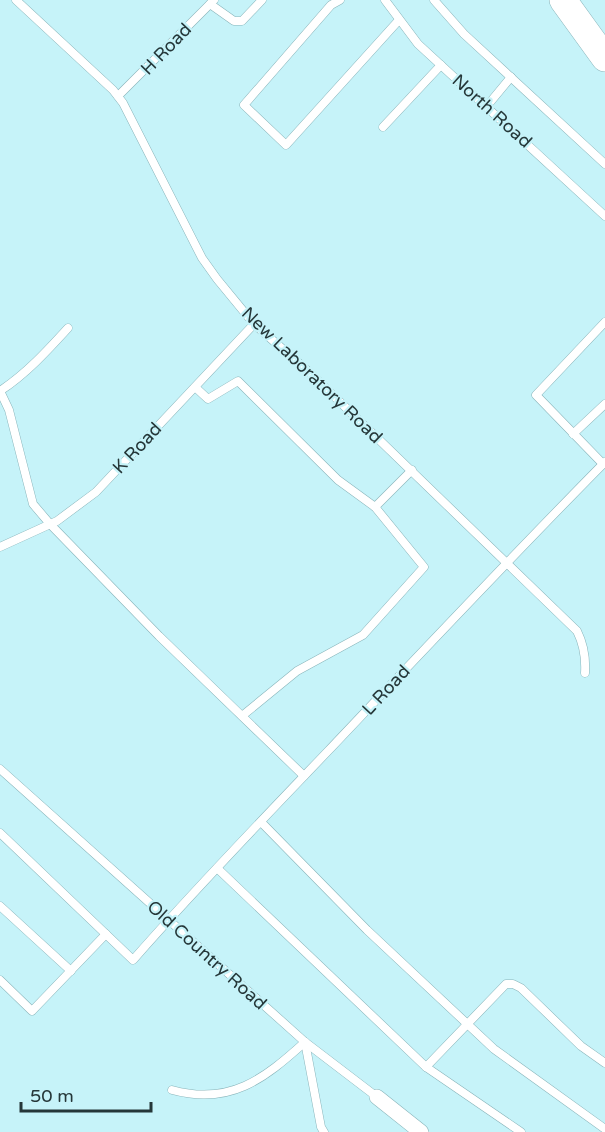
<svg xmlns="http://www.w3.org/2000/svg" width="605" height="1132" viewBox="0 0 605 1132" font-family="'Varela Round',sans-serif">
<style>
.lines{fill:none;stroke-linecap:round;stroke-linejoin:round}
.lane-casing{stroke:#88b4ba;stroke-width:9}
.street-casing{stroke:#88b4ba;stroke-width:16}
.highway-casing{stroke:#88b4ba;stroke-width:28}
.lane{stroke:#fff;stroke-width:8}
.street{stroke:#fff;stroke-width:15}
.highway{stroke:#fff;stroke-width:27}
.labels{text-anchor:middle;stroke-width:4.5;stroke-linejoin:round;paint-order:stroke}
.street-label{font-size:18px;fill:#253739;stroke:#c6f3f9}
</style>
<rect width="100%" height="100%" fill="#c6f3f9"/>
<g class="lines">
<defs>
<g id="lane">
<path d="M16,0L113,90L123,103L202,258L217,279L254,324L309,372L577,631C584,645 586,657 585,673"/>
<path d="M340,0L331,5L244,105L286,145L399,20"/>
<path d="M385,0L418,44L605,216"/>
<path d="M434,0L464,34L605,164"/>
<path d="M210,4L234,21H242L262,0"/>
<path d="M118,96L214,0"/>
<path d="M487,106L511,77"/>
<path d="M383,127L441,65"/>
<path d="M195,387L208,399L238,381L338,480L375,507L424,567L363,635L297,671L242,716"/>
<path d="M0,391L9,410L33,504L50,524L159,636L304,776"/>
<path d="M0,391C26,374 47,351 68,328"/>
<path d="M573,434L605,404"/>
<path d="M603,464L536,395L605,322"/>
<path d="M375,507L412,470"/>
<path d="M0,547L57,521L96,492L254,324"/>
<path d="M0,769L305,1042L377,1097"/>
<path d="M261,822L367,930L494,1049L605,1129"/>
<path d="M0,833L133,960C196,888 262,820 328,751C420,654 511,557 605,462"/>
<path d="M217,868L426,1067L521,1132"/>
<path d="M0,906L71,971"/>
<path d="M0,980L32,1011L106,934"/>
<path d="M305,1042L321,1127L324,1132"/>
<path d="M426,1067L506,984H513L521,988L581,1046L605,1063"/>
<path d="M172,1090C230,1106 264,1079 305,1042"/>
</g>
<path id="street" d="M377,1097L421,1132"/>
<path id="highway" d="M563,0L605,58"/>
</defs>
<!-- lane casing -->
<use href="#lane" class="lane-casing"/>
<!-- street casing -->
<use href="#street" class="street-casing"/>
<!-- highway casing -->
<use href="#highway" class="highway-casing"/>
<!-- lane -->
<use href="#lane" class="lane"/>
<!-- street -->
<use href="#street" class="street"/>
<!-- highway -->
<use href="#highway" class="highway"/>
</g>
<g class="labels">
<!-- street labels -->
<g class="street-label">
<text transform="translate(166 49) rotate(-46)" y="6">H Road</text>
<text transform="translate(492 111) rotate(42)" y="6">North Road</text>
<text transform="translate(312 375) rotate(44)" y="6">New Laboratory Road</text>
<text transform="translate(137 448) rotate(-47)" y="6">K Road</text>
<text transform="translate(386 690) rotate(-47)" y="6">L Road</text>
<text transform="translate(207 955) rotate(42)" y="6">Old Country Road</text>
</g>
</g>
<!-- scale -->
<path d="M21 1102v9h130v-9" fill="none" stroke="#253739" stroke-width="3"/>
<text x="30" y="1102" font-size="18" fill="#253739" stroke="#c6f3f9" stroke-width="4.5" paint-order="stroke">50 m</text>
</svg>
